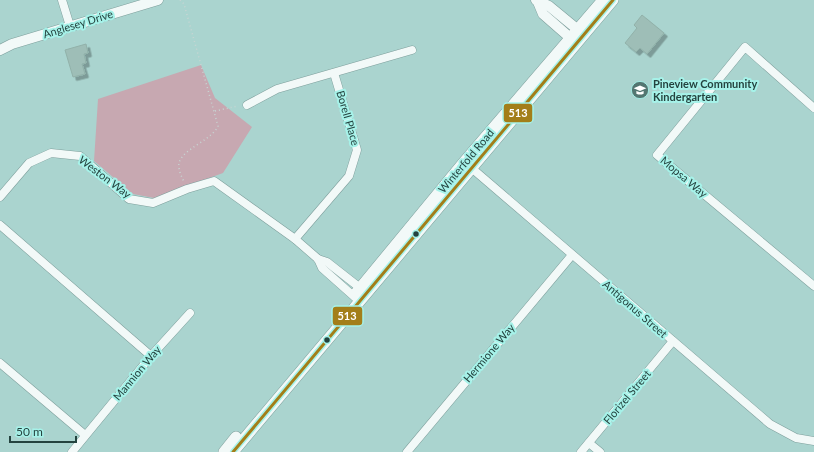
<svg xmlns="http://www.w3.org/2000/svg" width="814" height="452" viewBox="0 0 814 452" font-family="Lato,sans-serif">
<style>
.green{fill:#c7a8b1}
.building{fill:#9ebeb7;stroke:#91b1a9;filter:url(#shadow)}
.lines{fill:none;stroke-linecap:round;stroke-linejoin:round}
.minor-casing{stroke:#7e9f9c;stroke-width:9}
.tertiary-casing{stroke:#7e9f9c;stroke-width:11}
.secondary-casing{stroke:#7e9f9c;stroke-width:12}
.path{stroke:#c8d5d3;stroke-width:1.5;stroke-dasharray:1 3;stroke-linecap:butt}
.minor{stroke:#f2f9f8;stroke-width:8}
.tertiary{stroke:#f2f9f8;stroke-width:10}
.secondary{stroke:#f2f9f8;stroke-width:11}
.bus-1-casing{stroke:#a6f2e9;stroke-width:6}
.bus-1{stroke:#a37e19;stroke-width:3}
.bus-dot{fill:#24433f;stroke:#a6f2e9;stroke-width:1.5}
.labels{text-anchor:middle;stroke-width:4;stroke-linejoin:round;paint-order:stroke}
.street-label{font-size:11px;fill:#24433f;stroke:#a6f2e9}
.poi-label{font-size:11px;font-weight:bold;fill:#24433f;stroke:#a6f2e9;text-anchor:start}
.line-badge{stroke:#a6f2e9;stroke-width:1.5}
.badge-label{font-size:11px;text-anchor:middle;font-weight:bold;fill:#fff}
</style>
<defs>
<filter id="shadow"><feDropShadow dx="3.5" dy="3.5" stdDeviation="0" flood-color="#0004"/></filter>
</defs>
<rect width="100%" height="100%" fill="#aad4cf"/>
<!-- green -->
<path class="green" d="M201,65L215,98L252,127L223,173L154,198L133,194L94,161L98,99Z"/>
<!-- building -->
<g class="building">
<path d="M642,15L664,33L647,54L640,48L636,52L625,43L637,28L634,25Z"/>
<path d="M86,44L88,53L84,54L86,63L82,64L85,74L73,77L65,50Z"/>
</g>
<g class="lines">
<defs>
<g id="minor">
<path d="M62,0L70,26"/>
<path d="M247,105L277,89L412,50"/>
<path d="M814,108L745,47L657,155L814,286"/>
<path d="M468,165L770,424L796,438L814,441"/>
<path d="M0,197L29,163L51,153L80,156L129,199L153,203L187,189L214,181L295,239L318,259L322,268L358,300"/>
<path d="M0,225L151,356"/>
<path d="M295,239L349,176L357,150L334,73"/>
<path d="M318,259L327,262L364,291"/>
<path d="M0,363L85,435"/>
<path d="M589,443L600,452"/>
<path d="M72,452L151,356L190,313"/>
<path d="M407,452L572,255"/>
<path d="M581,452L673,341"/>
</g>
<g id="tertiary">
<path d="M536,0L549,6L583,34"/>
<path d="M538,2L543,14L575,42"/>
<path d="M0,50L12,44L158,0"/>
</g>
<g id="secondary">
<path d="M356,293L464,162L603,0"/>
<path d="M224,452L236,437"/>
<path d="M233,452L613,0"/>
</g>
</defs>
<!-- minor casing -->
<use href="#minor" class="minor-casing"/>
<!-- tertiary casing -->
<use href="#tertiary" class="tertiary-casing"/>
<!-- secondary casing -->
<use href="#secondary" class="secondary-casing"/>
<!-- path -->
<g class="path">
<path d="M180,0L184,4L218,126C212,141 176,151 179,167C179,172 182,177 184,182"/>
<path d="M215,111L238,106"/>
</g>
<!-- minor -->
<use href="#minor" class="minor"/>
<!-- tertiary -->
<use href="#tertiary" class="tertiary"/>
<!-- secondary -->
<use href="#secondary" class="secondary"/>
<defs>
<path id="bus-1" d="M233,452L613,0"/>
</defs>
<!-- bus-1 casing -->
<use href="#bus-1" class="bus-1-casing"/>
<!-- bus-1 -->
<use href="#bus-1" class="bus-1"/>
</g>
<!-- icons -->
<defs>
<symbol id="school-disc" viewBox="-11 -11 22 22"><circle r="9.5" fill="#537671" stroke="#a6f2e9"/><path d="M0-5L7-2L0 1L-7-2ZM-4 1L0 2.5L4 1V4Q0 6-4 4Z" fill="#fff"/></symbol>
</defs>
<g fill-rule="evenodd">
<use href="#school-disc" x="630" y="80" width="20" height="20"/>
</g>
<!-- markers -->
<g class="bus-dot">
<circle cx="416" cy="234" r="3.5"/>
<circle cx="327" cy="340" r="3.5"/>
</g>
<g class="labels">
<!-- street labels -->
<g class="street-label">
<text transform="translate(78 24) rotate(-17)" y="4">Anglesey Drive</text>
<text transform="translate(348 118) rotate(74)" y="4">Borell Place</text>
<text transform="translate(466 161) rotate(-50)" y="4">Winterfold Road</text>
<text transform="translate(105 177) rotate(37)" y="4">Weston Way</text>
<text transform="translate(684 177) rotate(40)" y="4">Mopsa Way</text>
<text transform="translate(635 309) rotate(41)" y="4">Antigonus Street</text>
<text transform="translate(489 353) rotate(-50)" y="4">Hermione Way</text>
<text transform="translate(137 373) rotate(-50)" y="4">Mannion Way</text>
<text transform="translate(627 397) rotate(-50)" y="4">Florizel Street</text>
</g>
<!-- poi labels -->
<g class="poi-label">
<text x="653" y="88">Pineview Community<tspan x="653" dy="13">Kindergarten</tspan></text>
</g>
</g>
<g class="line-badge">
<rect x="503" y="103" width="30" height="20" rx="4" fill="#a37e19"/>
<rect x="332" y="306" width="31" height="20" rx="4" fill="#a37e19"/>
</g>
<g class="badge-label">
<text x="518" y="117">513</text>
<text x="347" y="320">513</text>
</g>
<!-- scale -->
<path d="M10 436v6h66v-6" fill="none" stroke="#24433f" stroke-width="2"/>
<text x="16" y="436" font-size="12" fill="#24433f" stroke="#a6f2e9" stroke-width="3" paint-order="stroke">50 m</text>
</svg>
